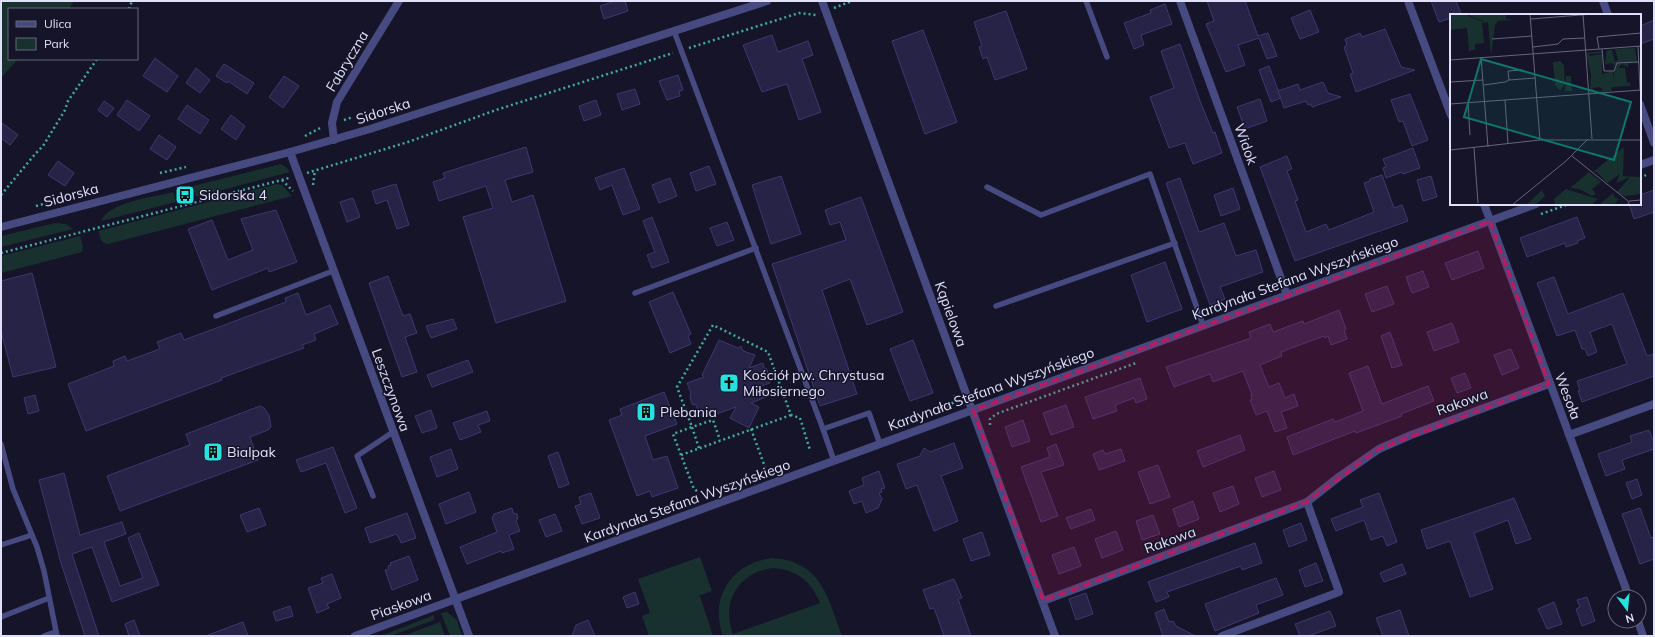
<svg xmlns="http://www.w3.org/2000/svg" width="1655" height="637" viewBox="0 0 1655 637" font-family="Mulish,sans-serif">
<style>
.green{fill:#18312e;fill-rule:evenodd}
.building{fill:#262347;stroke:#3d3870}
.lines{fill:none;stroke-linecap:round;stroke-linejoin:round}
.path{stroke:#41ad9b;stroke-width:2.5;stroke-dasharray:2 3;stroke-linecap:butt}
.service{stroke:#464a81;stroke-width:5.5}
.minor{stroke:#464a81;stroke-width:8}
.tertiary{stroke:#464a81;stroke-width:8}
.marked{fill:#c2185b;fill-opacity:0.2;stroke:#c2185b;stroke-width:3;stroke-dasharray:8 5;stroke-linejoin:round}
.labels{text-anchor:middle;stroke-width:3;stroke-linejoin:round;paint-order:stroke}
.street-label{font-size:14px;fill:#e0e0fb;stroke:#151428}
.poi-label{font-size:14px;fill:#e0e0fb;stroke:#151428;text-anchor:start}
.inset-road{fill:none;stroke:#66667c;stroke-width:1}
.view{fill:#0f766e;fill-opacity:0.15;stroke:#0f766e;stroke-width:2}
.inset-edge{fill:none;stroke:#e0e0fb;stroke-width:2}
</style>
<rect width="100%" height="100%" fill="#151428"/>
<!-- green -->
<g class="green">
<path d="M1,1H74L69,9H9V59H18L1,78Z"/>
<path d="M281,164L287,168L290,172L196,197L193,186Z"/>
<path d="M277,184L282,185L292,196L108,244C101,243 99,238 99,231Z"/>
<path d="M173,192L176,202L101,221C109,202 154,197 173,192Z"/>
<path d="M55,223L66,224L73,229L1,247V236Z"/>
<path d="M80,236L83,246L82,252L1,273V256Z"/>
<path d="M700,557L712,591L693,598L700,596L713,636H649L642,616L650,613L638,579Z"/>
<path d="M772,558C821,561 828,597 842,636H723C709,598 731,563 772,558ZM772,568C796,569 811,581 820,603L733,634C721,602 738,573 772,568Z"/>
<path d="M447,612L457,620L462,636H450L441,613Z"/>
<path d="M434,615V620L390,636H381Z"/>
<path d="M440,622L445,636H403Z"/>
</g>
<!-- building -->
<g class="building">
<path d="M615,1H625L628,11L604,19L600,6Z"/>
<path d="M1207,1H1245L1258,36L1268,33L1277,56L1267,59L1259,38L1238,45L1245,65L1226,72L1206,24L1214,21Z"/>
<path d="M1431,1H1456L1461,14L1451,15V18L1439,22Z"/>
<path d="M1165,4L1172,24L1141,35L1144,45L1134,49L1124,23L1151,13L1150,10Z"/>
<path d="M1310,10L1319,32L1300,39L1291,18Z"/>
<path d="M1006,11L1027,69L995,80L987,57L983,59L979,47L982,46L974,22Z"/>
<path d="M1654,20V39L1640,44V26Z"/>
<path d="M1385,29L1401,67L1415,70L1356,92L1350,74L1353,73L1344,47L1347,45L1345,39L1360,33L1362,37Z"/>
<path d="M923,30L957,122L925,134L892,41Z"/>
<path d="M772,35L778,52L808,41L813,55L802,59L821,112L799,120L787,84L762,92L743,45Z"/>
<path d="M1180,44L1200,101L1213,133L1215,132L1222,153L1193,164L1185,143L1169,148L1150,97L1174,88L1161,51Z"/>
<path d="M155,58L178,76L167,92L143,76Z"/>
<path d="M224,64L254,83L247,94L228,81L227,83L216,76Z"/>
<path d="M1269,66L1281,98L1271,102L1259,70Z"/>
<path d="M196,68L210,80L200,93L186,83Z"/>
<path d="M678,75L683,90L679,91L680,96L667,100L659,81Z"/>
<path d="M284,76L299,86L283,108L269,97Z"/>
<path d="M1323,82L1328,93L1341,97L1312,107L1311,104L1308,105L1306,101L1284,108L1278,91L1298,84L1300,90Z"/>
<path d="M635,89L640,104L622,110L617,94Z"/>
<path d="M1410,94L1428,140L1412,146L1403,121L1399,122L1391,100Z"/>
<path d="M1260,99L1267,121L1245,129L1237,107Z"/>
<path d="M127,100L150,116L139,131L117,115Z"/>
<path d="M596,100L601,115L584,121L579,106Z"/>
<path d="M104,101L114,108L107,117L98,110Z"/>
<path d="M187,105L209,120L200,134L178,119Z"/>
<path d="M231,115L245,126L236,140L221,129Z"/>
<path d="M1,122L18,135L10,145L1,138Z"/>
<path d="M159,135L176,147L167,160L150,149Z"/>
<path d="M526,147L533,172L505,180L512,202L533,195L566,301L496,323L463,217L493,208L486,186L439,201L433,182L445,178L443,173Z"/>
<path d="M1413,148L1420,168L1403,174L1402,172L1386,178L1383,168L1386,167L1383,159Z"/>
<path d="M1287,156L1292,169L1287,171L1298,200L1295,201L1306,232L1326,224L1329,230L1374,212L1364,183L1370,181V179L1382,175L1394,208L1402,205L1408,221L1295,261L1260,167Z"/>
<path d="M58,161L74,173L65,186L48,175Z"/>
<path d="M709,166L716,184L696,191L690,173Z"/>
<path d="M624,168L640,209L623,215L612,185L600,190L595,178Z"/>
<path d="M781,176L801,234L771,244L752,185Z"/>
<path d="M1431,176L1437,197L1423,201L1417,180Z"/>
<path d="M670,178L677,196L659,203L652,185Z"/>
<path d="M1180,178L1199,232L1224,223L1236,256L1256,250L1263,272L1220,287L1225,299L1210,305L1166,183Z"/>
<path d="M396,184L409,225L397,229L387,200L376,204L372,191Z"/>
<path d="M1233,188L1240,209L1221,216L1214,195Z"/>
<path d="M1654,190V212L1634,219L1629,204H1640V195Z"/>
<path d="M861,197L903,312L867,325L850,279L822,290L857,394L820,406L772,264L846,240L840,222L830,225L825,210Z"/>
<path d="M353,198L360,217L347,222L340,202Z"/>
<path d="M276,210L297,262L269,272L268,268L212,290L188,229L212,220L228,260L253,250L241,219Z"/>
<path d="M652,217L669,262L652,268L647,255L655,252L643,221Z"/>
<path d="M1577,217L1585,238L1577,241L1578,243L1566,247L1565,243L1527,257L1520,238Z"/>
<path d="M727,222L734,240L717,246L710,228Z"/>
<path d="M1478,251L1484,268L1452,280L1445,263Z"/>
<path d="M1165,262L1182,309L1147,322L1131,275Z"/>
<path d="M1423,271L1429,287L1412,293L1406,277Z"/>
<path d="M32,273L56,367L13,377L1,331V281Z"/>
<path d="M388,276L403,316L410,314L417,333L405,337L417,372L402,377L369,283Z"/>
<path d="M1554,277L1568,314L1623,293L1647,356L1654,354V376L1582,402L1578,391H1580L1577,381L1627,364L1612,324L1590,332L1597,352L1588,356L1585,349H1582L1575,330L1557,336L1537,283Z"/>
<path d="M1387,286L1394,304L1372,312L1365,294Z"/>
<path d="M673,292L691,334L688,336L691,344L670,353L649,302Z"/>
<path d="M298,293L306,315L330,305L338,324L314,334L316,340L302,345L304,348L221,378L222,380L86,431L68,384L114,366L113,361L125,356L127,361L160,349L157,342L181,333L184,340L286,302L285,298Z"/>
<path d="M1339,310L1346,329L1344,330L1347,339L1331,345L1328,336L1325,338L1324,336L1281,352L1282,356L1260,365L1269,387L1279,383L1285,398L1294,394L1298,406L1281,412L1287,428L1275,432L1267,411L1256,415L1250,400H1252L1251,395H1252L1243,371L1213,382L1210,374L1174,387L1166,367L1251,338L1249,332L1270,324L1273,332L1303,321L1304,324Z"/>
<path d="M453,319L457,329L431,338L426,326Z"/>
<path d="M1452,323L1459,342L1434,351L1427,332Z"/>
<path d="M1390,332L1402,365L1392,368L1381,336Z"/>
<path d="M719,340L738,348L741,346L743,351L755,355L749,368L763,363L764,368L767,369L770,383L758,387L771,395L751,403L759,407L749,428L730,418L736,407L714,415L716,410L700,416L696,405L692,404L690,397L691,393L687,383L704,377L702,375Z"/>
<path d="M913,340L933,393L910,401L890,349Z"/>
<path d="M1511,349L1519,368L1502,375L1494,355Z"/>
<path d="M468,360L473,372L432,387L427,375Z"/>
<path d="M1368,366L1382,404L1428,386L1434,401L1401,414L1402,416L1356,433L1355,431L1293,455L1287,437L1333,419L1335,422L1363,411L1349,373Z"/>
<path d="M1465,373L1471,388L1457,393L1451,378Z"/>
<path d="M1140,378L1147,399L1136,403L1134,398L1115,405L1117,411L1093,419L1085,397Z"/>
<path d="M664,392L677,424L645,436L653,460L667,456L678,488L652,497L650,491L637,496L609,420L622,415L620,409Z"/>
<path d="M35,395L39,411L28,414L24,398Z"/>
<path d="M1066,405L1074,427L1051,435L1043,413Z"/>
<path d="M260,406L264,408L269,415L271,427L268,430L250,437L258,460L120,511L107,476L190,445L186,434Z"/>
<path d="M431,410L437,428L422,433L415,416Z"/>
<path d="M487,411L490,421L478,425L481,432L460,440L453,423Z"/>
<path d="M1023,420L1030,441L1012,447L1005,427Z"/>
<path d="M1649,430L1654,443V449L1622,460L1625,469L1606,476L1598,454L1632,442L1630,436Z"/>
<path d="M1240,435L1245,450L1203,467L1197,451Z"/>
<path d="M954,443L963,468L941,476L958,521L934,531L917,485L906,489L897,464L920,456L924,448L930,452Z"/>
<path d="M1056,444L1064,465L1041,472L1058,516L1041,522L1021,467L1050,457L1047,448Z"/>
<path d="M333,447L357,508L345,513L326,463L301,472L296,460Z"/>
<path d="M451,449L458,469L437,477L430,457Z"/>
<path d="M1121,449L1125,461L1099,470L1093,454L1103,450L1105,454Z"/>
<path d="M558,452L569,484L559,488L548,456Z"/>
<path d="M1158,465L1170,497L1150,504L1138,472Z"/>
<path d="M879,471L885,488L881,489L882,492L879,493L882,499L878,508L866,513L862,501L854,504L849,491L864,485L862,478Z"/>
<path d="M1274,471L1281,490L1262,497L1255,478Z"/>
<path d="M64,473L80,535L122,522L126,534L104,542L120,586L143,578L128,538L139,533L159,585L112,602L92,547L72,554L99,636H85L61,563L39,480Z"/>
<path d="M1637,479L1642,495L1632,499L1626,483Z"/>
<path d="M1233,486L1239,504L1220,512L1213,493Z"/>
<path d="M469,492L476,512L446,524L439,504Z"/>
<path d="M591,493L600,518L582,524L575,506L581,504L579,497Z"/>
<path d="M1379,493L1397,542L1387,546L1383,536L1371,540L1364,520L1336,531L1331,519L1363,507L1360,500Z"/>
<path d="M1514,498L1531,539L1516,544L1508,520L1474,533L1493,589L1470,597L1450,541L1427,549L1421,530Z"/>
<path d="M1193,501L1199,519L1179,527L1173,509Z"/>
<path d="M259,508L266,525L247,532L240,515Z"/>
<path d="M512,508L513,513L517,514L518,518L516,521L520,531L509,535L514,549L502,553L501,551L467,564L460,547L497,532L492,518L494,514Z"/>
<path d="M1640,508L1651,538L1654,537V559L1640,564L1622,514Z"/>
<path d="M1091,509L1095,520L1071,529L1066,518Z"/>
<path d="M407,513L416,538L401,543L397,534L370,543L365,528Z"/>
<path d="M555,514L562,531L546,537L539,520Z"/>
<path d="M1153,515L1160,534L1142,540L1136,521Z"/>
<path d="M1301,523L1307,540L1289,547L1283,530Z"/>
<path d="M1116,531L1123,550L1102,558L1095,539Z"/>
<path d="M982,532L990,555L971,561L963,539Z"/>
<path d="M1255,543L1262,563L1242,570L1241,566L1167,592L1169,597L1156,602L1148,582Z"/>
<path d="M1074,547L1081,566L1059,574L1052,555Z"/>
<path d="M409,556L418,580L392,590L385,570L389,569L388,566L391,565L390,563Z"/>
<path d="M1316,563L1323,581L1305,587L1299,570Z"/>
<path d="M1402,564L1406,574L1384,582L1380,573Z"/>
<path d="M332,574L341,598L327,604L329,608L317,613L308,588L323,583L321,578Z"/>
<path d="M1276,578L1283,595L1256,605L1259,613L1215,631L1205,604Z"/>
<path d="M954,579L962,598L958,599L971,636H944L934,608L930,609L923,590Z"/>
<path d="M635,592L639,604L627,608L623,597Z"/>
<path d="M1086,593L1093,614L1076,620L1069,599Z"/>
<path d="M1587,597L1595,621L1582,626L1576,609L1580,607L1577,600Z"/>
<path d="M1554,602L1562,624L1547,629L1538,609Z"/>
<path d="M290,606L293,616L276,621L273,612Z"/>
<path d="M1164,609L1169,622L1173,621L1176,626L1195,636H1163L1155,613Z"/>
<path d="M1400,610L1409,636H1383L1376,618Z"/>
<path d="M1330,611L1336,626L1308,636H1300L1295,624Z"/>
<path d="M134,620L140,636H129L125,624Z"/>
<path d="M588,620L595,636H572L576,625Z"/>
<path d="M243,622L248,636H209L208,635Z"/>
</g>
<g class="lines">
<!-- path -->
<g class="path">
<path d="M834,8L852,1"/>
<path d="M129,9L132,1"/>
<path d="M689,48L799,13L816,15"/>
<path d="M344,120L353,117"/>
<path d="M305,136L322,127"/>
<path d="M160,173L186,167"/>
<path d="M307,173L408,142L496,110L673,53"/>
<path d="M1640,178L1646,175"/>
<path d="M282,180L293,191"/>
<path d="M313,185L315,170"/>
<path d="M1,195L36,153L43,146L65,110L68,101L97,59"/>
<path d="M36,206L47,203"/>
<path d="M1541,214L1569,204"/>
<path d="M1,253L289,178"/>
<path d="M976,388L979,392H989"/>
<path d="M948,407L955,401L954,395"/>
<path d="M990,425V419L996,414L1136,363"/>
<path d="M751,429L765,467"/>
<path d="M699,448L692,427L713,420L720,440"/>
<path d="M681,455L791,415"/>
<path d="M697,491L694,489L673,434L692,427L677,387L713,325L768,352L791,415L800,418L810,450"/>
</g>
<!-- service -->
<g class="service">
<path d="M1086,1L1107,57"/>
<path d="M674,31L823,429"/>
<path d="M987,187L1041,215L1150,174L1203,325"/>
<path d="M635,293L756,248"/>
<path d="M996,306L1175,243"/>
<path d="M216,316L333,271"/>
<path d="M1,444L13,489L37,547L44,571L57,636"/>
<path d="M834,461L823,429L869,413L880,444"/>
<path d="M373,496L357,456L393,432"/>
<path d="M1,545L32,535"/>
<path d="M1,617L49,598"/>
<path d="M44,636L55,632"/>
</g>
<!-- minor -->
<g class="minor">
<path d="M822,1L1055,636"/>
<path d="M1180,1L1287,295"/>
<path d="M1408,1L1451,115"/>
<path d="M1603,1L1608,15"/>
<path d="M1640,104L1654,143"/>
<path d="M334,140L332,123L337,102L399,1"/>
<path d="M290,152L469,636"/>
<path d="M1640,165L1654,160"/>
<path d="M1484,204L1629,597"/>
<path d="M1569,435L1654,404"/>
<path d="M1043,601L1307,502"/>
<path d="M1638,621L1643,636"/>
<path d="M355,636L1536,204"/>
<path d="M1222,636L1339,592L1307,502L1340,476L1379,449L1411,435L1549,384"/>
</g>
<!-- tertiary -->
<path class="tertiary" d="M1,227L290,152L370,129L767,1"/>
</g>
<!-- marked area -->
<path class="marked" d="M1490,221L1549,384L1379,449L1307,502L1043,601L973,410Z"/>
<!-- icons -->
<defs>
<symbol id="bus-square" viewBox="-11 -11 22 22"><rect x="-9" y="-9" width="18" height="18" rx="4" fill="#25e1df" stroke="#151428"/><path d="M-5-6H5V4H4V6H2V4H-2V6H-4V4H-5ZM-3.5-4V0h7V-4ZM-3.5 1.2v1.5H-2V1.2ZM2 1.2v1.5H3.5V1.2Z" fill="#111"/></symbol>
<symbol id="church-square" viewBox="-11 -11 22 22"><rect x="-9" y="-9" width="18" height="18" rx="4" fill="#25e1df" stroke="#151428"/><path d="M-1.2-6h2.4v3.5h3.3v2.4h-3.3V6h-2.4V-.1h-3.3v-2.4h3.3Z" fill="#111"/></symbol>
<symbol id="building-square" viewBox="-11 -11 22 22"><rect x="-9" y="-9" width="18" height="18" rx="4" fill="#25e1df" stroke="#151428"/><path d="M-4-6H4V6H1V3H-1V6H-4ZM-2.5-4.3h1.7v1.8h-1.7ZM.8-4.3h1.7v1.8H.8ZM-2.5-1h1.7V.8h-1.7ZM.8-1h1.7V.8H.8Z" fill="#111"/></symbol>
</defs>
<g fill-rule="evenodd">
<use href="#bus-square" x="174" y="184" width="22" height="22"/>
<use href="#church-square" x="718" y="372" width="22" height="22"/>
<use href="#building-square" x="635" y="401" width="22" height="22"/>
<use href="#building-square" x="202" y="441" width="22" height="22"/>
</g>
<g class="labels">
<!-- street labels -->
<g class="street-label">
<text transform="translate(347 61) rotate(-59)" y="5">Fabryczna</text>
<text transform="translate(383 111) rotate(-18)" y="5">Sidorska</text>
<text transform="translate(1246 144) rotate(70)" y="5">Widok</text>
<text transform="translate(71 195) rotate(-15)" y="5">Sidorska</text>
<text transform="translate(1295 278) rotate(-20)" y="5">Kardynała Stefana Wyszyńskiego</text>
<text transform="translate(951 314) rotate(70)" y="5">Kąpielowa</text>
<text transform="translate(991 389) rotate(-20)" y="5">Kardynała Stefana Wyszyńskiego</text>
<text transform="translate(391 390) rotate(70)" y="5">Leszczynowa</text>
<text transform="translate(1568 396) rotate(69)" y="5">Wesoła</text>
<text transform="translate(1462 402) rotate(-20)" y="5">Rakowa</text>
<text transform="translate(687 501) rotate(-20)" y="5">Kardynała Stefana Wyszyńskiego</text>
<text transform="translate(1170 540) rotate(-20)" y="5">Rakowa</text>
<text transform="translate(401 605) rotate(-20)" y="5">Piaskowa</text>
</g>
<!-- poi labels -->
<g class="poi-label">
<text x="199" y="200">Sidorska 4</text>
<text x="743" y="380">Kościół pw. Chrystusa<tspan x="743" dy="16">Miłosiernego</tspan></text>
<text x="660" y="417">Plebania</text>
<text x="227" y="457">Bialpak</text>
</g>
</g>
<!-- overview -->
<g transform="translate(1450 14)">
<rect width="191" height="191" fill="#151428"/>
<path d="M0,0L17,1L33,8L42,1L56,0V5L64,6L48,7L45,11L41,42L38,8L32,9L34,29L25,30V36L19,37L17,14L0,16ZM8,0H42L37,6L32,7L17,0ZM185,34L187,48L168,49L165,52L162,49L155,50L157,36H162L165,48L168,46L165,35ZM152,37V39L139,40V42L152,40V60L163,57V68L164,57L168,50L178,49V53L172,50L168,54H175L177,69L180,68V72L164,73L161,74L162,77L149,78L153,75L149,73L142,74L146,78L140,79L141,61L136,39ZM110,47L114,51L115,70L110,76L105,71L103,48ZM116,62H121L122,77H115ZM174,133L173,162L191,163V180L174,182L167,178L180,163L166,169L170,160L157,169L147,158H143ZM139,158L151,168L142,175L146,180L142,182L129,175L120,174ZM116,175L141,183L148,185L141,191H105L104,185ZM92,176L95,182L90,187L85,191H76ZM163,179L165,184L169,185L165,189H168L149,191Z" fill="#18312e"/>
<path class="inset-road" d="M80,0L90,126M133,0L142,125M81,5L143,0M42,25L82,22M188,32L190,76M83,33L108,30L113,25L134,24M149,35L147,23L191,19M152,35L154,57H164L167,49L189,48M31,43L38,133M0,46L191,32M59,66L85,64M0,68L33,66M34,71L55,68L59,66L58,57L72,56M55,86L58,130M18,89L20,121M0,90L191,76M24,134L28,189M0,136L90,126H191M122,142L178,187M62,191L116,147L138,125M178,191L179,187L191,186"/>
<path class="view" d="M31,45L181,88L164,146L14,103Z"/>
<rect width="191" height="191" class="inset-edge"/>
</g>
<!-- border -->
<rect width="1655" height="637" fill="none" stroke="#e0e0fb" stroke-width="4"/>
<!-- legend -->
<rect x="8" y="8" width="130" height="52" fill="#151428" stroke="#66667c"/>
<rect x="16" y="21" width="20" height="6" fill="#464a81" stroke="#66667c"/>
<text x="44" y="28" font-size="12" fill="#e0e0fb">Ulica</text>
<rect x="16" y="38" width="20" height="12" fill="#18312e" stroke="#66667c"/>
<text x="44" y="48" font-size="12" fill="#e0e0fb">Park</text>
<!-- north arrow -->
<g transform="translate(1627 609) rotate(164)"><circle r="19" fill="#151428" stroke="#66667c"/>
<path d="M0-3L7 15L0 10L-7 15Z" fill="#25e1df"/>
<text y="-6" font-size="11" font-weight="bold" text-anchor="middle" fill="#e0e0fb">N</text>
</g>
</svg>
